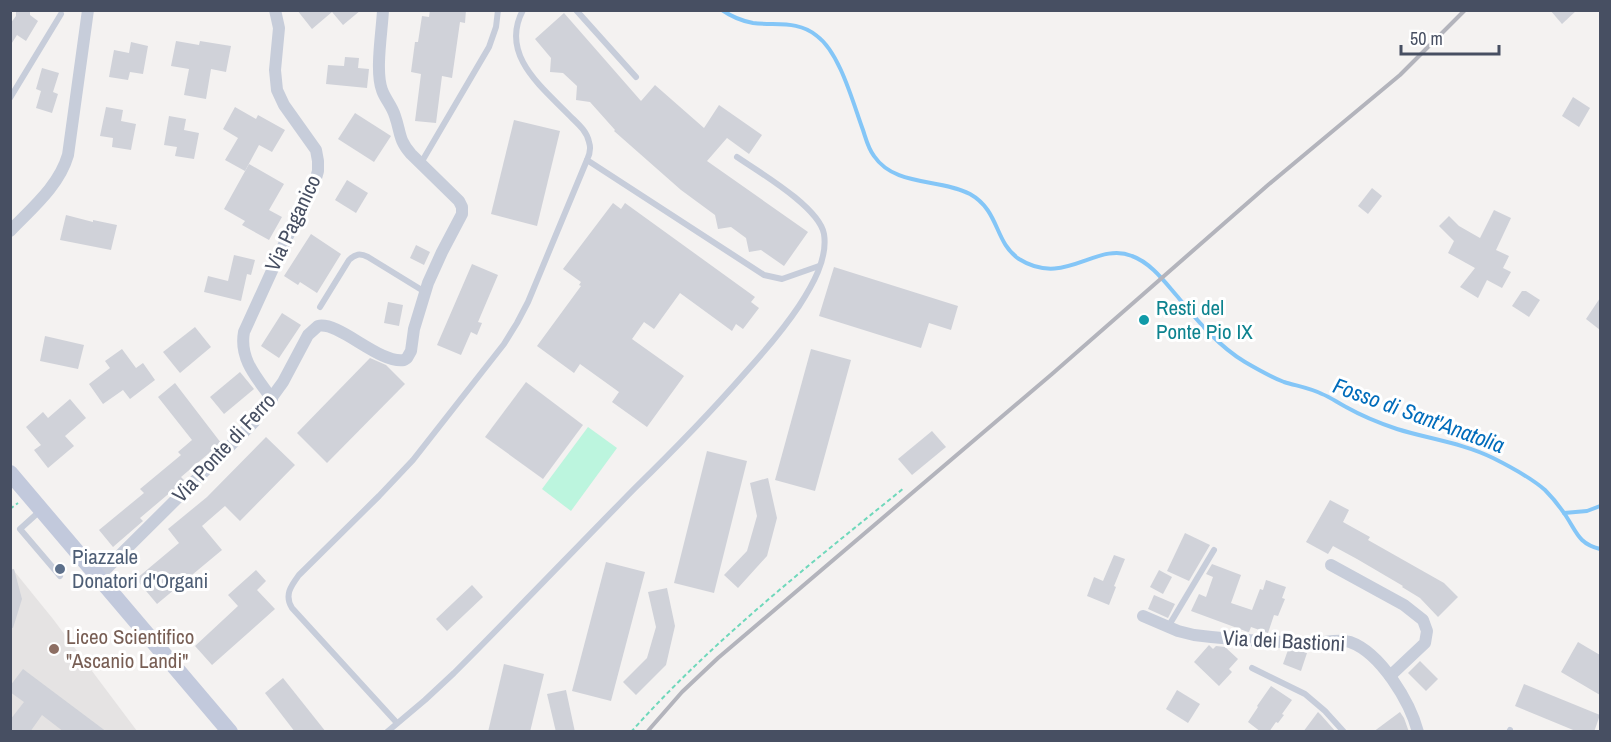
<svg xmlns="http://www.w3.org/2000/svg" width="1611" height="742" viewBox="0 0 1611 742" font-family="'Archivo Narrow',sans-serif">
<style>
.education{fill:#e5e3e3}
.green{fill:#bcf5de}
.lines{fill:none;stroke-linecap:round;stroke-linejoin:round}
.stream{stroke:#84c6f7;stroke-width:4}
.building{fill:#d0d2d9}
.path{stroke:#6fd8bb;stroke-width:2;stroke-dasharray:4.5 3;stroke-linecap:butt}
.lane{stroke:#c7cdda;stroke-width:6}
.street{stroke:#c7cdda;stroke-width:12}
.secondary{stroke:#c2c9dc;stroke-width:16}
.rail{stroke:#b3b4bc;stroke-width:4}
.culture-dot{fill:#0f9aa8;stroke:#fff;stroke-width:2}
.service-dot{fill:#5c6f8a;stroke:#fff;stroke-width:2}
.education-dot{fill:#8d6e63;stroke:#fff;stroke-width:2}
.labels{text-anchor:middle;stroke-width:6;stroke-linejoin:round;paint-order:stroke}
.street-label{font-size:21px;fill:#474f62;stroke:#fff}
.culture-label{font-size:21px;fill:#0d838f;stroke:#fff;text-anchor:start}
.service-label{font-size:21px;fill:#4e5e75;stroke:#fff;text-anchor:start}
.education-label{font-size:21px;fill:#785e54;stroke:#fff;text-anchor:start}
.water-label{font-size:22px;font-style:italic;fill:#006cbb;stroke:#fff}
</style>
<rect width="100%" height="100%" fill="#f4f2f1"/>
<!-- education -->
<path class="education" d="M10,566L53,619L137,731H11Z"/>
<!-- green -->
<path class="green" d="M588,427L617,448L571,511L542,489Z"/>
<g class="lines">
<!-- stream -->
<g class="stream">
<path d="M722,10C732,17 742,21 753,23C776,26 798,20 817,36C840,53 853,103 863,130C866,139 868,148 874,156C895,187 940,178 970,194C1000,211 994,242 1019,259C1065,288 1096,241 1132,256C1151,263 1164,281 1177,296C1197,320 1218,346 1245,362C1257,369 1271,377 1284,382C1297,386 1310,388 1322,394C1330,397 1338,403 1346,407C1362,416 1379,423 1397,429C1429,439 1463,443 1493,458C1511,467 1530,477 1545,490C1553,498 1560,507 1566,516C1577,533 1579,544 1600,549"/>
<path d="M1564,513L1587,511L1600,506"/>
</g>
</g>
<!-- building -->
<g class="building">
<path d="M16,10H30V15L38,21L26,41L17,35L10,46V24L16,16Z"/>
<path d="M297,10H361L343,25L332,12L312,29Z"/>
<path d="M430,10H466L465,23L460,22L452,78L442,76L436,123L415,121L421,74L411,72L415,42H418L422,16L429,17Z"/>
<path d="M1550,10H1577L1562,24Z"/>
<path d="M564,13L641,101L655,85L704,128L719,105L762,135L749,154L727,138L707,161L808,232L784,266L761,250L749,252L746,238L731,227L718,229L715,215L681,190L614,131L615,130L590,102L576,100L577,86L563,73L550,72L551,58L535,39Z"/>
<path d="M176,41L199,45L200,41L231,46L226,72L211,69L206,99L184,95L189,69L171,66Z"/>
<path d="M131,42L148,46L143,74L130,72L128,80L109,77L114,50L129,53Z"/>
<path d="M345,57L359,58L358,68L369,69L367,88L326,84L328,65L344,66Z"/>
<path d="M42,68L59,73L53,92L58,94L52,113L36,108L41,91L36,89Z"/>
<path d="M1573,97L1590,108L1579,127L1562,116Z"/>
<path d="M106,107L123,110L121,121L136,124L131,150L112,147L113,138L100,136Z"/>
<path d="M235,107L256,119L258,115L285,130L272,152L259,145L245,171L225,160L238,138L223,129Z"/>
<path d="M355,113L391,136L374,162L338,139Z"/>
<path d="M169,116L186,119L184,130L199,133L194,159L175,156L177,147L164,145Z"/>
<path d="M514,120L560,131L537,226L491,214Z"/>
<path d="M249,164L284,184L269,210L282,217L269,240L242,225L245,221L224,209Z"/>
<path d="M347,180L368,193L356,213L335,200Z"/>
<path d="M1372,188L1382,196L1368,214L1358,206Z"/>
<path d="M613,203L621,209L625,203L755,297L751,302L759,308L743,329L736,324L732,331L680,293L654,329L644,322L632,339L684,376L647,427L612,402L619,392L580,364L574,373L537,346L581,286L579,285L581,282L563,269Z"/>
<path d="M1494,210L1511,218L1496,250L1509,256L1503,268L1511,272L1502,288L1487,280L1478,298L1460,287L1475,268L1448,253L1454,241L1439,226L1449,216L1459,226L1480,238Z"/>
<path d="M66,215L93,222V220L117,225L111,250L60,240Z"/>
<path d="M311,234L341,254L317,293L300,282L298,285L284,276Z"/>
<path d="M416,245L430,252L424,265L410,258Z"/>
<path d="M234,255L255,260L251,275L247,274L241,301L204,292L208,276L228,281Z"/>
<path d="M472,264L498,275L478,322L482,323L477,335L471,332L461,355L437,345Z"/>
<path d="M834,267L958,306L951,330L929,323L921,348L819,316Z"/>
<path d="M1522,291H1526L1540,300L1529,317L1512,306Z"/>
<path d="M1600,298V330L1586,319Z"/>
<path d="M388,302L403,305L399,326L384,323Z"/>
<path d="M282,313L301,325L279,358L261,346Z"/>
<path d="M195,327L211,347L180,373L163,352Z"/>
<path d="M45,336L84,345L78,369L40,361Z"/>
<path d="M122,349L136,368L143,363L155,380L130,399L123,390L103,404L89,384L110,368L105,361Z"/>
<path d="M811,349L851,360L815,491L775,480Z"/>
<path d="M370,358L386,365L405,384L327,463L297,433Z"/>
<path d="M240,372L254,389L224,414L210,397Z"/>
<path d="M526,382L583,425L543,479L485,437Z"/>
<path d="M175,383L221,443L181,477L184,480L179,485L140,518L143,521L113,547L99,530L144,493L140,489L181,455L178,452L192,440L158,397Z"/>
<path d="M70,399L86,418L65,436L74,446L48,468L34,450L41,445L26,427L43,412L48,418Z"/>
<path d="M932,431L946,447L912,475L898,459Z"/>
<path d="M266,437L295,465L240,521L225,506L202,526L222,550L157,604L136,579L179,543L168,529L207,497Z"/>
<path d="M707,451L747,461L714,593L674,583Z"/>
<path d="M768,478L777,518L767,556L738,588L724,575L747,551L757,516L750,483Z"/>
<path d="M1330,500L1349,510L1343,522L1370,537L1368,540L1444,583L1458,597L1438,617L1420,598L1402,587L1403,586L1357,559L1333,546L1328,554L1306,542Z"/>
<path d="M1185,533L1210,545L1189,581L1167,571Z"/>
<path d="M1114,555L1125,559L1114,586L1116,587L1109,605L1087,596L1094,577L1103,581Z"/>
<path d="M606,562L645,572L611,701L572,691Z"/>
<path d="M1212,564L1241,575L1231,603L1252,610L1260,589L1263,590L1266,580L1286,587L1282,598L1285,599L1278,616L1274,615L1268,633L1251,627L1249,632H1248L1191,611L1199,594L1206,597L1213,577L1206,574Z"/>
<path d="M14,569L22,599L13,628L10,627V570Z"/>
<path d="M256,570L266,581L257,590L275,609L212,665L195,646L238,606L228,595Z"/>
<path d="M1159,570L1172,577L1163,594L1150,587Z"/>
<path d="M472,585L483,597L447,631L436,619Z"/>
<path d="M667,588L675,626L666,665L636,695L623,682L647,658L656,627L648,592Z"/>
<path d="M1154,595L1175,604L1168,618L1148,609Z"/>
<path d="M1578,642L1600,655V695L1561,672Z"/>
<path d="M1209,645L1213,649L1216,646L1225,647L1238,659L1229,669L1232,672L1219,686L1194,662Z"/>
<path d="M1288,650L1301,651L1307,653L1301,671L1283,664Z"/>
<path d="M1420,661L1438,679L1426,691L1408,673Z"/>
<path d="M504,664L544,674L530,732H488Z"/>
<path d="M23,669L107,732H64L42,715L30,732H10V720L24,702L10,692V686Z"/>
<path d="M283,678L326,732H295L265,693Z"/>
<path d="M1524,684L1600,715L1594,732H1578L1515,706Z"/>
<path d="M1271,686L1292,700L1282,714L1284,715L1278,723L1276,722L1269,732H1261L1248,722L1258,707L1257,706Z"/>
<path d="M566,690L575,732H556L547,694Z"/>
<path d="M1177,690L1200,704L1188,723L1166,709Z"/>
<path d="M1318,712L1321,715L1336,732H1303Z"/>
<path d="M1400,712L1404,718L1409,732H1373Z"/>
</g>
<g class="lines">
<!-- path -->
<g class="path">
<path d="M10,509L18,503"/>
<path d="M631,732C713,640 809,565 904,488"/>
</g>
<!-- lane -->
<g class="lane">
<path d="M523,10C499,55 542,87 570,116C577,123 587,131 589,142C591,148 590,154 587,160L764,275L782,279L819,266"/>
<path d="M576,10L636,77"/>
<path d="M10,98L61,14"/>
<path d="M421,163L489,47L496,27L498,10"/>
<path d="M320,307L349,260C355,254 360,253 368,257L425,292"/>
<path d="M41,510L20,529L60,576"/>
<path d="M1168,627L1214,550"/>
<path d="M1252,668L1305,694L1325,711L1344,732"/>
<path d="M397,723L292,608C284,595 291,586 299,575L379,496L413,460L504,344L517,323L528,302L587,160"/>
<path d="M387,732L425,700L454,673C515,612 575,549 635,488C673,451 710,413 745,373C764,352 783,330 799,306C812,286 828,259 824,234C819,207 759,172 737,157"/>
<path d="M1509,732L1510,730"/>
</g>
<!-- street -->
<g class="street">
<path d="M10,231C32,208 59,186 68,155L88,10"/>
<path d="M272,399C257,378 239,359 244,332L286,240L316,178L318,171V161L316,150L284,105L277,90L275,70L279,28L275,10"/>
<path d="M1331,565L1404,605L1423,620L1427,631L1425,643L1390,676"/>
<path d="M98,577L254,422L283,382L308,335L318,326C339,321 379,364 404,360L407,358L411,351L414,329L428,283L442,252L462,214V207L459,201L411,154C398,139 401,133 395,116C392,106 385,99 382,90C375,71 382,32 383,10"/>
<path d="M1143,616L1178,631L1194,635C1233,640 1274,642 1314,643C1326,643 1338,638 1350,642C1381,653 1410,702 1418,732"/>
</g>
<!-- secondary -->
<path class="secondary" d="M10,473L230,732"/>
<!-- rail -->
<path class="rail" d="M647,732L682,692L718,658L1052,374L1268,185L1400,75L1465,10"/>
</g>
<!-- markers -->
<circle class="culture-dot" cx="1144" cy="320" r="6"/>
<circle class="service-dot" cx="60" cy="569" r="6"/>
<circle class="education-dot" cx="54" cy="649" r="6"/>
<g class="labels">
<!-- street labels -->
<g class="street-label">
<text transform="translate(293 223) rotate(-65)" y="7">Via Paganico</text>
<text transform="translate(224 448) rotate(-47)" y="7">Via Ponte di Ferro</text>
<text transform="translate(1284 641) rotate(3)" y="7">Via dei Bastioni</text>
</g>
<!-- culture labels -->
<g class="culture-label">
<text x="1156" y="315">Resti del<tspan x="1156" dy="24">Ponte Pio IX</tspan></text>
</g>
<!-- service labels -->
<g class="service-label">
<text x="72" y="564">Piazzale<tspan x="72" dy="24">Donatori d'Organi</tspan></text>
</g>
<!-- education labels -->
<g class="education-label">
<text x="66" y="644">Liceo Scientifico<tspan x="66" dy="24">"Ascanio Landi"</tspan></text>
</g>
<!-- water labels -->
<g class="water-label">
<text transform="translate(1419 415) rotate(20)" y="8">Fosso di Sant'Anatolia</text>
</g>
</g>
<!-- border -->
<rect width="1611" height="742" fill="none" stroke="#474f62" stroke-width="24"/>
<!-- scale -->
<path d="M1401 45v9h98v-9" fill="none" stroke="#474f62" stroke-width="3"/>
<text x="1410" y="45" font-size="18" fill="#474f62" stroke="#ffffff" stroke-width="4.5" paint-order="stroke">50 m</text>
</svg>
